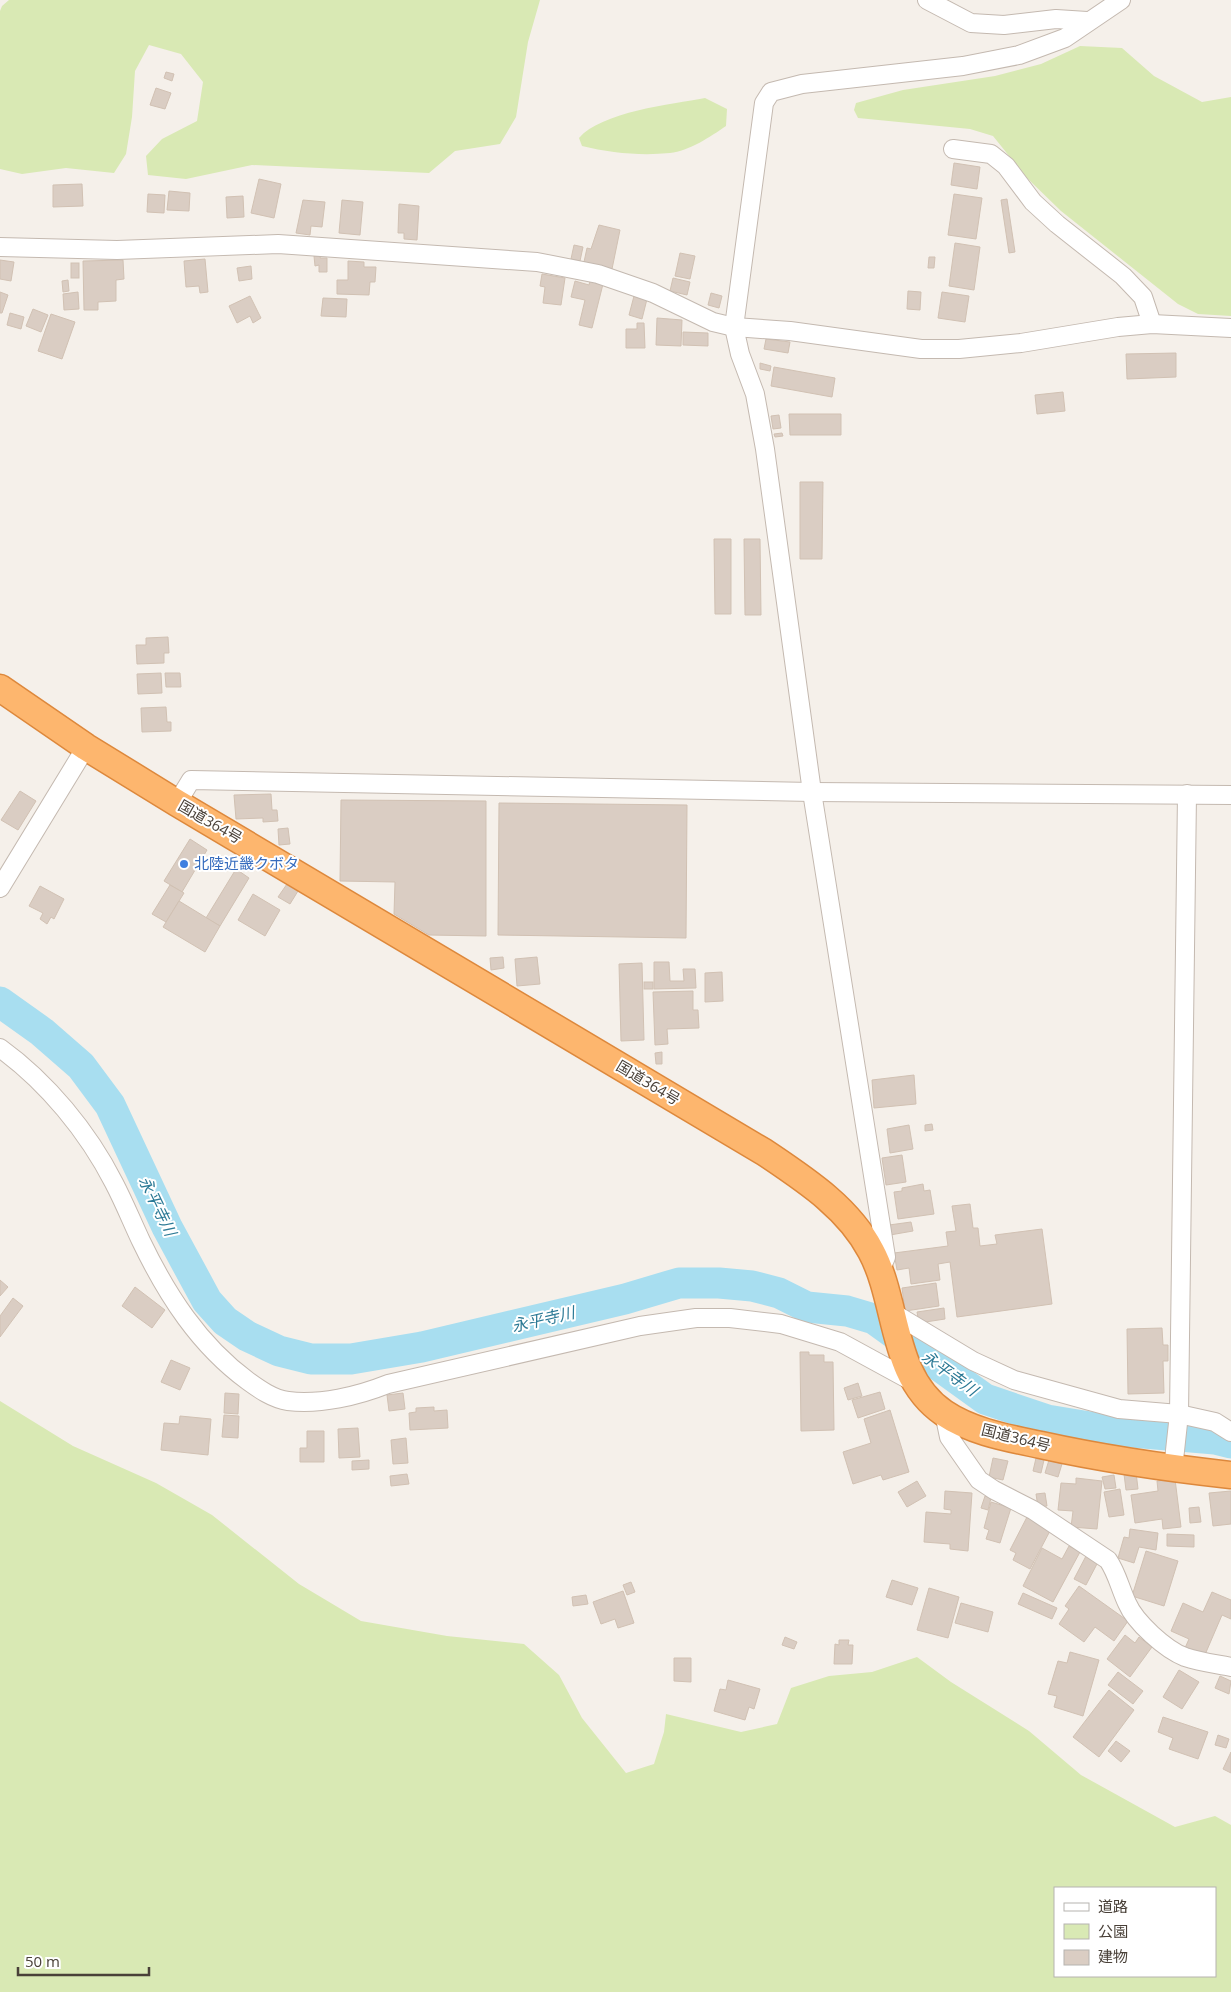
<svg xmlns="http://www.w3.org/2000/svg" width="1231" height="1992" viewBox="0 0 1231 1992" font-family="'Open Sans','Noto Sans JP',sans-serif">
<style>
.green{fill:#d9e9b4;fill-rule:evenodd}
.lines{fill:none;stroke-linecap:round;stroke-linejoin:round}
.river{stroke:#a8def0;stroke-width:31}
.building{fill:#dacdc3;stroke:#d1c1b3}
.minor-casing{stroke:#c4b9b0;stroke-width:20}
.highway-casing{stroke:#dd883c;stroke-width:29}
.minor{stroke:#fff;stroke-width:18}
.highway{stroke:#fdb66e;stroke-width:26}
.shop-dot{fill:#3f7fe0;stroke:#fff;stroke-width:2}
.labels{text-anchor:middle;stroke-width:4;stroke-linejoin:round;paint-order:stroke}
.street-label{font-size:15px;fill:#494038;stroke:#fff}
.shop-label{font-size:15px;fill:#366cbe;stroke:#fff;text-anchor:start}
.water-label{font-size:16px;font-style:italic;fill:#2b7995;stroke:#fff}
</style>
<rect width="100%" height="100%" fill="#f5f0ea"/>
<!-- green -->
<g class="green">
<path d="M9,0H540L528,42L516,117L500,144L455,151L429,173L252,165L186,179L148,175L146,156L162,139L197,121L203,82L181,54L149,45L135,71L132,117L126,154L114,173L66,168L22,174L0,169V11L2,6Z"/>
<path d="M1080,46L1122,48L1154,76L1202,102L1231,97V316L1198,314L1178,304L1061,211L1027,178L993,136L970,129L858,118L854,110L856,103L903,90L995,76L1041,64Z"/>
<path d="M705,98L727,109L726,126C710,137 689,151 670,153C641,156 610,153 582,146L579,138C601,112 672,104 705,98Z"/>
<path d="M0,1401L73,1446L156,1483L212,1515L299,1584L361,1621L447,1636L524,1644L559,1675L582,1718L626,1773L654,1764L664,1732L666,1714L741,1732L777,1724L791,1688L829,1676L872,1672L917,1657L951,1682L1029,1731L1081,1775L1175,1827L1215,1816L1231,1825V1992H0ZM1055,1888H1215V1976H1055Z"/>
</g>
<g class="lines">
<!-- river -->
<path class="river" d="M0,1002L42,1032L81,1066L110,1105L167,1227L207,1301L225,1321L247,1336L279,1351L311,1359H351L422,1347L625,1299L679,1283H719L752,1286L779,1293L807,1307L847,1311L874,1319L985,1399L1047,1420L1108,1430L1215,1439L1231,1443"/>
</g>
<!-- building -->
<g class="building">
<path d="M166,72L174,74L172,81L164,78Z"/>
<path d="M156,88L171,93L165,109L150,105Z"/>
<path d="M954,163L980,167L977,189L951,185Z"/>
<path d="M259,179L281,184L274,218L251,213Z"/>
<path d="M82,184L83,206L53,207V185Z"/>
<path d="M169,191L190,193L189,211L167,210Z"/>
<path d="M148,194L165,195L164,213L147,212Z"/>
<path d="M954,194L982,198L976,239L948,235Z"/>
<path d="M243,196L244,217L227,218L226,197Z"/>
<path d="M1007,199L1015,252L1009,253L1001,200Z"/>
<path d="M303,200L325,202L322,227L311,226L310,235L296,233Z"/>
<path d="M342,200L363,202L360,235L339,233Z"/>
<path d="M399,204L419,206L417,240L404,239V233H398Z"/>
<path d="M599,225L620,230L612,269L584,262L587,248L591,249Z"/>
<path d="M955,243L980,247L974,290L949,286Z"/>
<path d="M574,245L583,247L580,261L571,259Z"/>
<path d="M680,253L695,256L690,279L675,276Z"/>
<path d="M321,255L320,258H327V272H319V265L315,266L314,256Z"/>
<path d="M929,257H935L934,268H928Z"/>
<path d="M205,259L208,292L200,293L199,286L186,287L184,261Z"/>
<path d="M0,260L14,262L11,281L0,279Z"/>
<path d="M123,260L124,279L116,280V301L98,302V310H84L83,261Z"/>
<path d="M348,261L364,262V267H376L375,282H370L369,295L337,294V280H348Z"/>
<rect x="71" y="263" width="8" height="15"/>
<path d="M251,266L252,279L239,281L237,268Z"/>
<path d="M542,274L565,278L561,305L543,303L545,287L540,286Z"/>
<path d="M673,278L690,282L687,295L670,291Z"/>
<path d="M68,280L69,291L63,292L62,281Z"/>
<path d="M575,281L589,285L590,281L603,284L592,328L579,325L585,300L571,297Z"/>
<path d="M908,291L921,292L920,310L907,309Z"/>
<path d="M0,292L8,295L2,313H0Z"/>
<path d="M78,292L79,309L64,310L63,294Z"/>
<path d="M942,292L969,296L965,322L938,318Z"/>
<path d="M711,293L722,296L719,308L708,305Z"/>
<path d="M250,296L261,318L253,323L250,316L237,323L229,306Z"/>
<path d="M634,296L647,299L642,319L629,315Z"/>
<path d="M323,298L347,299L346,317L321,316Z"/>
<path d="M33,309L48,315L41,332L26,326Z"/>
<path d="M10,313L24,317L21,329L7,325Z"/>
<path d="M51,314L75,322L62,359L38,351Z"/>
<path d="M657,318L682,320L681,346L656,345Z"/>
<path d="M637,323H644L645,348H626V329H637Z"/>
<path d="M683,332L708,333V346L683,345Z"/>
<path d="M766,339L790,342L788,353L764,349Z"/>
<path d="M1176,353V377L1127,379L1126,354Z"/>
<path d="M760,363L771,366L770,371L760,369Z"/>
<path d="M774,367L835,378L832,397L771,386Z"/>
<path d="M1063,392L1065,411L1037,414L1035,395Z"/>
<path d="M789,414H841V435H790Z"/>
<path d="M779,415L781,428L773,429L771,416Z"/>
<path d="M782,433L783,436L775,437L774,434Z"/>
<path d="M800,482H823L822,559H800Z"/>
<path d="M714,539H731V614H715Z"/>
<path d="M744,539H760L761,615H745Z"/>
<path d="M168,637L169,653H164V663L137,664L136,645H146V638Z"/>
<path d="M161,673L162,693L138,694L137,674Z"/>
<path d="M165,673H180L181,687H166Z"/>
<path d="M166,707L167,722H171V731L142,732L141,708Z"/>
<path d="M20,791L36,801L18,830L1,820Z"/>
<path d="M271,794L272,810H277L278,821L263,822V818L236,819L234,795Z"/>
<path d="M341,800L486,801V936L429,935L394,914L395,882L340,881Z"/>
<path d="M499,803L687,805L686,938L498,935Z"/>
<path d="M288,828L290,844L279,845L278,829Z"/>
<path d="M190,839L207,850L182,892L164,881Z"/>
<path d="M236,869L249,878L220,926L206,918Z"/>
<path d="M287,884L298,891L290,904L278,897Z"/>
<path d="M170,885L184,893L166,922L152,914Z"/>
<path d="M40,886L64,899L54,919L51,917L47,924L40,919L43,913L29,906Z"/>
<path d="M253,894L280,910L265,936L238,920Z"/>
<path d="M179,901L220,926L205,952L163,927Z"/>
<path d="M503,957L504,968L491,970L490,958Z"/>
<path d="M537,957L540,984L517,986L515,959Z"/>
<path d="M654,962H669L670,981H684L683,969H695L696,988L654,989Z"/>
<path d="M642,963L644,1040L621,1041L619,964Z"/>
<path d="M722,972L723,1001L705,1002V973Z"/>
<rect x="644" y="982" width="9" height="7"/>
<path d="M693,991V1010H698L699,1028L667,1029L668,1044L655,1045L653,992Z"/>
<path d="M662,1052V1064H656L655,1053Z"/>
<path d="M914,1075L916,1104L874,1108L872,1080Z"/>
<path d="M932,1124L933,1130L925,1131V1125Z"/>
<path d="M909,1125L913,1149L890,1153L887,1129Z"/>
<path d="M902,1155L906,1182L886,1185L882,1158Z"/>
<path d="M923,1184L924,1191L930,1190L934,1214L898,1219L894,1192L902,1191V1188Z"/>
<path d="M970,1204L973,1228H978L980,1246L997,1244L995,1235L1042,1229L1052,1304L957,1317L950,1262L938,1264L940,1280L911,1284L909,1268L897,1270L894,1253L948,1246L946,1232L956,1231L952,1206Z"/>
<path d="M911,1222L913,1231L890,1235L889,1225Z"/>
<path d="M0,1280L8,1287L0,1296Z"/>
<path d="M936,1283L939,1306L905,1311L902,1288Z"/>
<path d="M135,1287L165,1310L152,1328L122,1306Z"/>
<path d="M13,1298L23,1306L0,1337V1316Z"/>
<path d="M944,1308L945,1319L919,1323L917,1312Z"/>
<path d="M1162,1328L1163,1345H1168V1361H1163L1164,1393L1128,1394L1127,1329Z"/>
<path d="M800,1352H809V1355H824V1362H833L834,1430L801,1431Z"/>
<path d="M171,1360L190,1368L180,1390L161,1382Z"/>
<path d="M858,1383L862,1396L848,1400L844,1388Z"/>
<path d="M880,1392L885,1409L858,1418L852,1400Z"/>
<path d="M225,1393L239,1394L238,1414L224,1413Z"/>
<path d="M403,1393L405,1409L389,1411L387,1395Z"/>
<path d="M434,1407V1411L447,1410L448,1428L410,1430L409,1413L416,1412V1408Z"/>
<path d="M890,1410L909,1472L883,1480L881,1475L853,1484L843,1452L871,1443L864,1419Z"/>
<path d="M224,1415L239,1416L238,1438L222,1437Z"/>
<path d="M180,1416L211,1419L208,1455L161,1450L164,1423L179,1424Z"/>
<path d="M358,1428L360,1457L339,1458L338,1429Z"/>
<path d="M307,1431H324V1462H300V1448H307Z"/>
<path d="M406,1438L408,1463L393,1464L391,1440Z"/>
<path d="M993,1458L1008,1461L1003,1480L989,1477Z"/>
<path d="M1036,1458L1044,1460L1041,1473L1033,1471Z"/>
<path d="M369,1460V1469L352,1470V1461Z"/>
<path d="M1049,1460L1062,1464L1058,1477L1045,1473Z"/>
<path d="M1136,1472L1138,1489L1126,1490L1124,1474Z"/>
<path d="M407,1474L409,1484L391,1486L390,1476Z"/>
<path d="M1114,1475L1116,1488L1105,1489L1102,1477Z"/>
<path d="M1076,1478L1102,1481L1097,1529L1071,1527L1073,1511L1058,1510L1061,1483L1076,1484Z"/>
<path d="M1175,1479L1181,1527L1163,1529L1162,1519L1135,1523L1131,1495L1158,1491L1157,1481Z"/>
<path d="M917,1481L926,1496L907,1507L898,1492Z"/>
<path d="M1120,1489L1124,1515L1109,1517L1104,1492Z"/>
<path d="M945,1491L972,1493L968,1551L950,1549V1544L924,1542L926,1512L951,1514V1510L944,1509Z"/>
<path d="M1231,1491V1524L1213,1526L1209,1493Z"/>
<path d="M1045,1493L1047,1506L1038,1507L1036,1494Z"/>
<path d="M985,1496L991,1498L988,1510L981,1508Z"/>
<path d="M991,1502L1011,1508L1000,1543L986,1539L989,1530L984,1528Z"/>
<path d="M1199,1507L1201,1522L1190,1523L1189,1508Z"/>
<path d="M1027,1517L1051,1529L1030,1569L1013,1560L1016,1553L1010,1550Z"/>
<path d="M1130,1529L1158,1533L1156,1550L1139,1547L1134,1563L1118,1558L1124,1537L1129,1538Z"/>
<path d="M1167,1534L1194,1535V1547L1167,1546Z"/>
<path d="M1069,1546L1080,1552L1053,1602L1023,1586L1042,1548L1062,1559Z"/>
<path d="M1146,1551L1178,1561L1164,1606L1132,1596Z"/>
<path d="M1086,1556L1098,1562L1086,1585L1074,1579Z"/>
<path d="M892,1580L918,1588L912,1605L886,1597Z"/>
<path d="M631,1582L635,1592L627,1595L623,1585Z"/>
<path d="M1079,1586L1128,1621L1114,1641L1095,1627L1084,1642L1059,1624L1069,1609L1065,1606Z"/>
<path d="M929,1588L959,1597L948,1638L917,1630Z"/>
<path d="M623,1591L634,1623L618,1628L615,1619L601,1624L593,1602Z"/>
<path d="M1212,1592L1231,1600V1619L1222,1615L1204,1657L1185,1648L1189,1639L1171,1631L1183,1603L1203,1612Z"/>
<path d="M1023,1593L1057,1608L1052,1619L1018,1604Z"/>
<path d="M586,1595L588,1604L573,1606L572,1597Z"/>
<path d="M961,1603L993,1612L988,1632L955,1623Z"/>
<path d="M1125,1635L1135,1643L1139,1637L1152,1647L1130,1677L1107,1659Z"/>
<path d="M785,1637L797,1642L794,1649L782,1645Z"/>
<path d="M839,1640H849L848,1645H853L852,1664H834L835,1644L839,1645Z"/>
<path d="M1070,1652L1099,1660L1083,1716L1054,1707L1057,1696L1048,1694L1058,1661L1067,1663Z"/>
<path d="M674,1658H691V1682L674,1681Z"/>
<path d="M1179,1670L1199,1682L1182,1709L1163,1697Z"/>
<path d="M1118,1672L1143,1691L1133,1704L1108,1685Z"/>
<path d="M1220,1676L1231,1681L1229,1694L1215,1688Z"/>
<path d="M728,1680L760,1689L754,1709L749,1707L745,1720L714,1711L720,1689L726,1690Z"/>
<path d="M1109,1690L1134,1710L1099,1757L1073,1737Z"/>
<path d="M1163,1717L1208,1732L1198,1759L1169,1749L1173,1738L1158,1732Z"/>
<path d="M1218,1735L1229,1739L1226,1748L1215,1745Z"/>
<path d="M1116,1741L1130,1751L1121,1762L1108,1751Z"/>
<path d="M1231,1752V1773L1223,1769Z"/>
</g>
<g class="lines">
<defs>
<g id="minor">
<path d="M927,0L971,23L1004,25L1056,19L1087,21"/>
<path d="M953,149L991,154L1006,166L1033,202L1057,224L1123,276L1143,297L1152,324"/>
<path d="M0,247L117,250L278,244L537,262L598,274L653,293L713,322L734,327L790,331L921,349H959L1021,343L1118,327L1152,324L1231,328"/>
<path d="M177,803L191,780L812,792L1231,795"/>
<path d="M0,888L86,747"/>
<path d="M0,1048C47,1082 88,1132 114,1183C124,1202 132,1222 141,1241C167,1295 199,1345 248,1381C259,1389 273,1399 288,1401C320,1405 358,1396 388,1384L640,1326L696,1318H730L781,1324L840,1342L917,1384"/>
<path d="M880,1272L886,1257L812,792L765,449L755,394L740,354L734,327L764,103L771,92L802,84L963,66L1019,55L1065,38L1121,0"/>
<path d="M890,1311L973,1361L1014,1380L1119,1409L1179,1414L1215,1422L1231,1432"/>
<path d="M944,1413L949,1437L979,1480L994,1490L1033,1510L1108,1560C1117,1573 1120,1588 1127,1603C1135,1622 1166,1650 1185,1657C1200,1662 1216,1664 1231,1667"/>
<path d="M1173,1469L1179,1414L1187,794"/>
</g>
<path id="highway" d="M0,688L86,747L177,803L764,1152C804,1179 848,1207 871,1251C899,1303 890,1376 944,1413C972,1432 1008,1438 1041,1445C1104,1459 1167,1468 1231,1475"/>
</defs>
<!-- minor casing -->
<use href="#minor" class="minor-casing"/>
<!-- highway casing -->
<use href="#highway" class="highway-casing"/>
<!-- minor -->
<use href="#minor" class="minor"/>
<!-- highway -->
<use href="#highway" class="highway"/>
</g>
<!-- markers -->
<circle class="shop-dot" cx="184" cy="864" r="5"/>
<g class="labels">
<!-- street labels -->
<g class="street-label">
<text transform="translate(210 822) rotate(30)" y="5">国道364号</text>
<text transform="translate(648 1083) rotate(31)" y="5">国道364号</text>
<text transform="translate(1016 1438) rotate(14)" y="5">国道364号</text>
</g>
<!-- shop labels -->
<g class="shop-label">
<text x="194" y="869">北陸近畿クボタ</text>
</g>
<!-- water labels -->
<g class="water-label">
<text transform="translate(158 1206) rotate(64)" y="6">永平寺川</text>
<text transform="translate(543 1319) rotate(-13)" y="6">永平寺川</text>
<text transform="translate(950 1373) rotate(36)" y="6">永平寺川</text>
</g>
</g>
<!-- legend -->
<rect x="1054" y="1887" width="162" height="90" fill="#ffffff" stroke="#b6b3af"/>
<rect x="1064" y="1903" width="25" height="8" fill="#ffffff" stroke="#b6b3af"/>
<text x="1098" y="1912" font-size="15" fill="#494038">道路</text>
<rect x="1064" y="1924" width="25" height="15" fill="#d9e9b4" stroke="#b6b3af"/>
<text x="1098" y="1937" font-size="15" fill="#494038">公園</text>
<rect x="1064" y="1950" width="25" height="15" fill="#dacdc3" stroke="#b6b3af"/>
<text x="1098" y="1962" font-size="15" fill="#494038">建物</text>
<!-- scale -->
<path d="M18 1967v8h131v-8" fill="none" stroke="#494038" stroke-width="2.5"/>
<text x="25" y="1967" font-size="15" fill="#494038" stroke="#ffffff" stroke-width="4" paint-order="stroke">50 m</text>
</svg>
